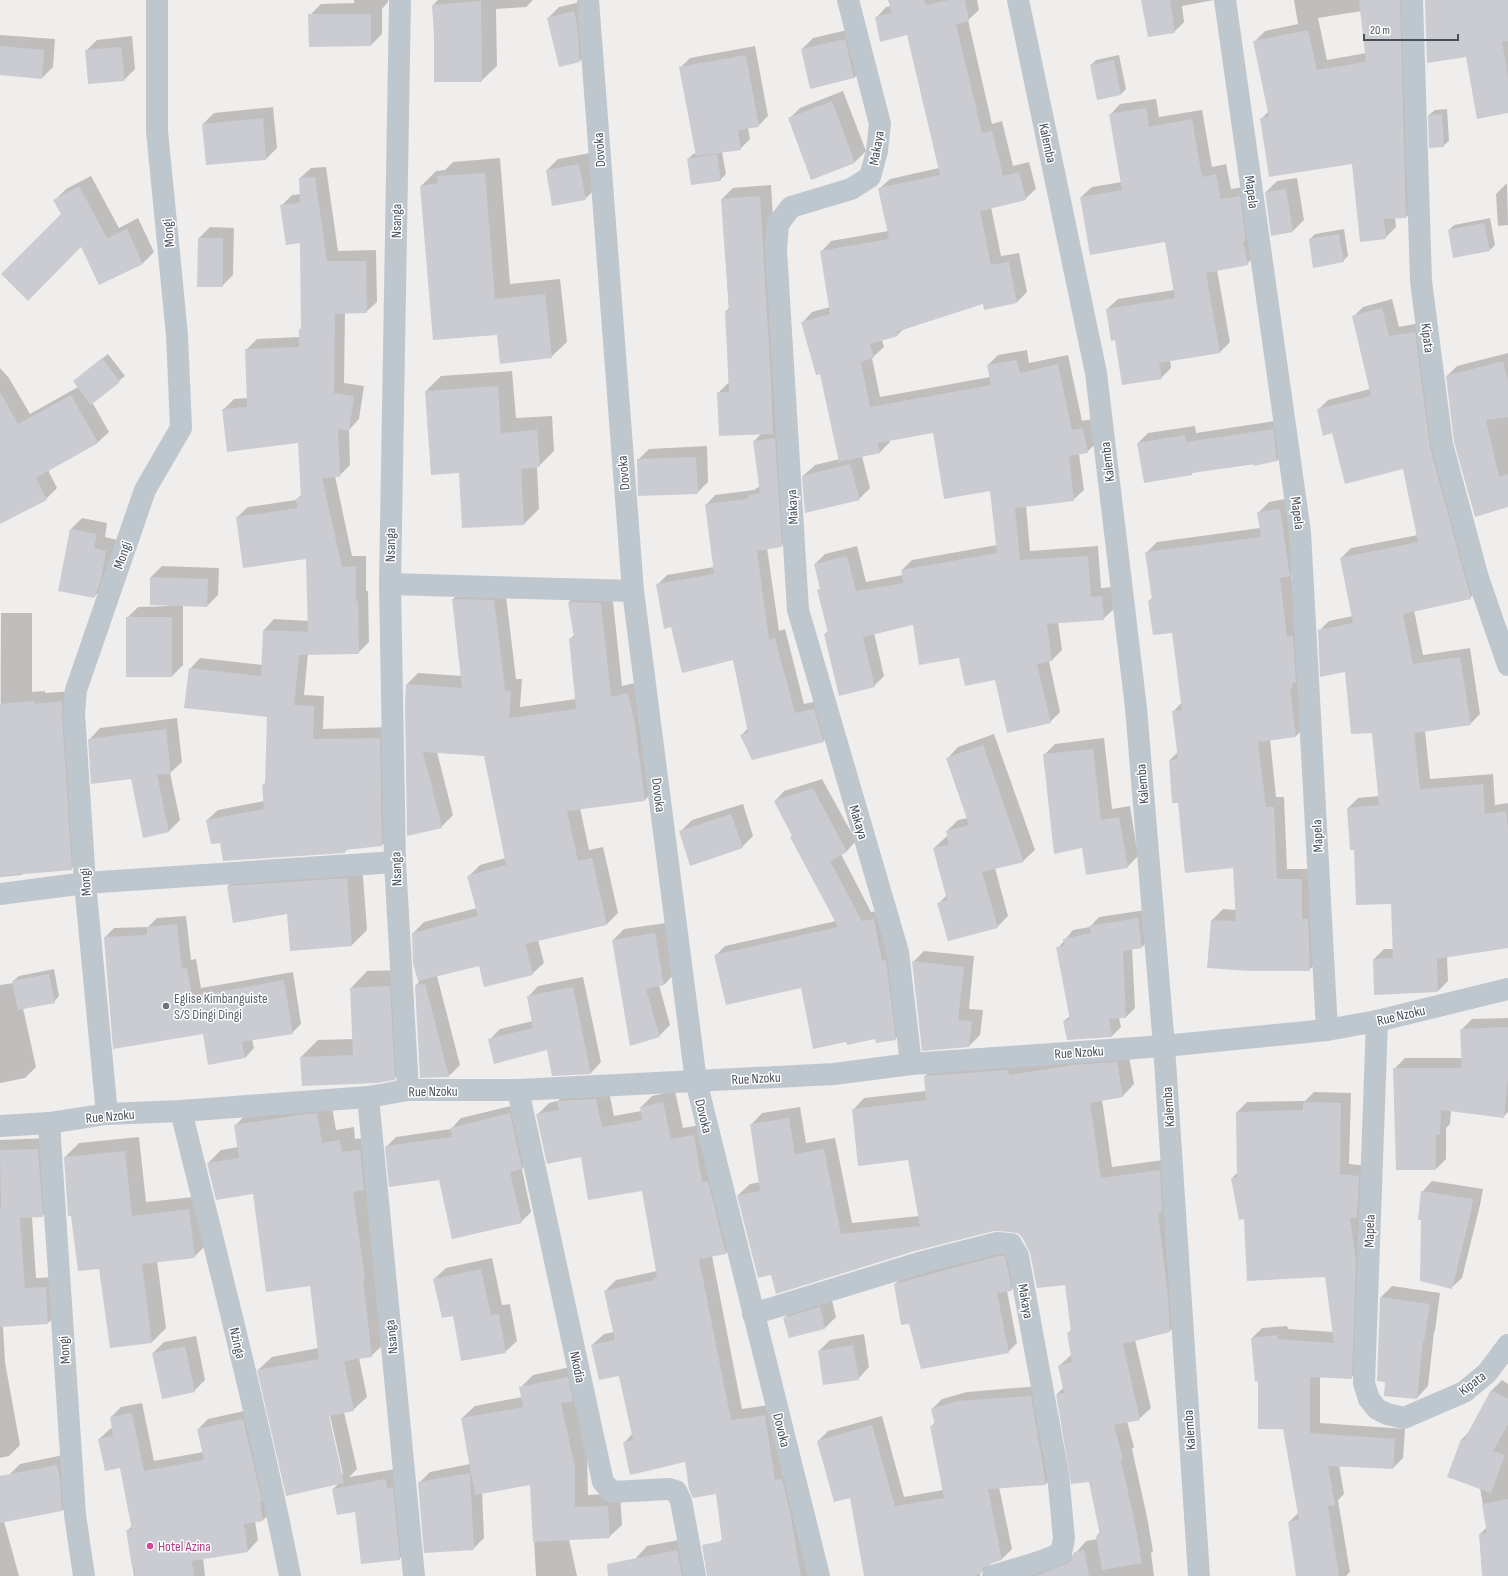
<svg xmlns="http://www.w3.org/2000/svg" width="1508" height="1576" viewBox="0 0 1508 1576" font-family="'Sofia Sans Condensed',sans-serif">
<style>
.shadow{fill:#0003;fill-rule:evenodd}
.building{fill:#caccd2}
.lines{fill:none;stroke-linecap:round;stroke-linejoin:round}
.minor{stroke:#bfc7ce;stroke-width:22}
.worship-dot{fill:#6b7280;stroke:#fff;stroke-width:1.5}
.hotel-dot{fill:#d1479c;stroke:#fff;stroke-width:1.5}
.labels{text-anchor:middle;stroke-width:3;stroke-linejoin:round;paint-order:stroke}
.street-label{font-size:14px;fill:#474f59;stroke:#fff}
.worship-label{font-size:14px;fill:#5b616d;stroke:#fff;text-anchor:start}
.hotel-label{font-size:14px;fill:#b23c85;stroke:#fff;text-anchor:start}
</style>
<rect width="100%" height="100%" fill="#f0eded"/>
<!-- shadow -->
<g class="shadow">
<path d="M354,0H388V2L382,9V34L371,45L310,15L321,4L354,3Z"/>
<path d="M438,0H533L526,7L496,9L497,66L481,81L435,36L433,5Z"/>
<path d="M889,0H977L979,10L968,20L992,124L1002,121L1013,166L1029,162L1036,189L1025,199L991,207L1001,256L1019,253L1027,292L1017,302L985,308L984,303L904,329L897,335L882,340L884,347L872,358L880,397L990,377L988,365L998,355L1027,350L1029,363L1068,355L1082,421L1093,419L1097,442L1087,452L1079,454L1084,490L1073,500L1026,505L1030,551L1098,546L1101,588L1112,587L1114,609L1103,619L1058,622L1062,650L1052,660L1049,661L1060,712L1050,722L996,679L960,657L913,624L874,633L884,676L874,686L825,634L829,630L818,590L821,588L815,564L825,554L857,546L866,582L903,575L902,570L912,560L997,545L991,490L934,432L889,440L890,442L880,452L862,456L870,488L859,499L803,476L815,465L840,459L821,373L802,323L812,312L830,307L821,252L831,241L888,231L879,189L890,179L939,168L908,34L876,18L886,7L891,6Z"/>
<path d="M1142,0H1214L1182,6L1184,22L1174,32Z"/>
<path d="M1294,0H1410L1417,206L1406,217H1395L1396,227L1385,238L1353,163L1262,118L1269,111L1254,42L1265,31L1298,24ZM1362,11L1366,53L1327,60L1318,18Z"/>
<path d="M1425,0H1508V112L1467,56Z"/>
<path d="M585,1L591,49L580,61L548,18L559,7Z"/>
<path d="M856,28L865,66L854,78L802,49L813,38Z"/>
<path d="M0,35L55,39L53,67L42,78L0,74Z"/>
<path d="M132,36L135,69L124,80L86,51L97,40Z"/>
<path d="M755,46L768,116L758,126L748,128L750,139L740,149L722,152L726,174L720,180L688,159L693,154L696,153L680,68L690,58Z"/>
<path d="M1119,55L1126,89L1121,94L1091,65L1096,60Z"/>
<path d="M843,91L866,151L855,162L812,178L789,119L800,108Z"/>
<path d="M1156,99L1159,117L1202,110L1212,167L1226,164L1231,189L1250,186L1257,253L1247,264L1217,270L1230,342L1220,352L1170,360L1171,368L1161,378L1116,339L1107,309L1118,299L1174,290L1166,241L1081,197L1092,187L1122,182L1110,115L1120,104Z"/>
<path d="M273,107L277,148L266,159L207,164L203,124L214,113Z"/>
<path d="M1447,109L1449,141L1443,146L1429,115L1435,110Z"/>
<path d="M590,153L596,188L585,199L547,170L558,159Z"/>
<path d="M500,158L510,284L560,279L567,342L551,357L498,333L421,186L436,171L445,170L453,162Z"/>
<path d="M326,167L338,251L376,250L377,302L366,312H345L344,383L364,386L359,419L349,430L350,465L339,476H335L352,556H366V591H368L369,642L358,653H308L304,695L324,696L323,729L391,727L392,835L382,845L348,849L344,852L220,842L207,820L218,810L264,801L263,785L266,782L268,716L190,669L200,658L263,665L264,630L274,619L309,621L307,558L237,517L248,507L296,500L302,494L299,442L223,410L234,399L248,398L246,350L257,339L300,337V329L302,327L301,242L281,206L292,195L301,194L300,178L311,168Z"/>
<path d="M91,176L119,228L138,218L154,252L143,263L99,283L82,246L55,200L66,189Z"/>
<path d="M1297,178L1304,220L1293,231L1266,192L1277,181Z"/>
<path d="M1507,183L1508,225L1498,226L1496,194Z"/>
<path d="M771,185L782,369L784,422L776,430L784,429L791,537L781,546L767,548L779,631L785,629L804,704L823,700L832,732L823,741L741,736L748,728L733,659L671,626L657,585L667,575L714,567L706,505L715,495L754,490L760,486L754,441L761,434L718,393L730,381L726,311L729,308L722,199L733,188Z"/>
<path d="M1490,218L1495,245L1490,250L1454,257L1449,230L1454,225Z"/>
<path d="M210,227L234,228L233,275L222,286L199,238Z"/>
<path d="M1344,229L1348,256L1343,261L1310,239L1315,234Z"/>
<path d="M1392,299L1399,327L1425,322L1480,588L1470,598L1414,610L1423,655L1470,648L1480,714L1470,724L1425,731L1430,779L1493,774L1495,805L1508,803V947L1447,956L1448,981L1438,991L1374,959L1384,949H1394L1392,903L1355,849L1348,808L1358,798L1379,796L1373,732L1346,671L1319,631L1329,621L1353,616L1341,558L1351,548L1418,535L1404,468L1333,432L1318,410L1328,400L1370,389L1353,317L1363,307Z"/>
<path d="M1508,353V506L1447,376L1457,366Z"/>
<path d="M108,354L125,376L92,402L109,432L97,443L48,470L57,488L46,499L0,523V368L9,378L30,414L78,387L74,381Z"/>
<path d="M512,371L516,418L552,416L554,451L539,466L537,467L539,509L524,524L460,472L426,391L441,376Z"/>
<path d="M1282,420L1287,451L1277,461L1194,472L1191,474L1138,443L1148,433L1195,426L1196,433Z"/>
<path d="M707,446L708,482L697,493L638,460L649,449Z"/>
<path d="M1291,498L1300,564L1291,574L1307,725L1296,736L1270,739L1276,797H1284L1287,869H1312L1320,960L1309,970L1209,967L1212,920L1223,909L1236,910L1234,867L1179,801L1170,760L1178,752L1173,712L1182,702L1173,632L1149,601L1153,597L1146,553L1157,542L1260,528L1258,513L1269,502Z"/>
<path d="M82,518L107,523L105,537L117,540L105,586L94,597L71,529Z"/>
<path d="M162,566L219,568L218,595L207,606L183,605V665L172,676H127V618L138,607L169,606L151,577Z"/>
<path d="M465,587L505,588L516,679H522L520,707L576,699L570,639L575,634L569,602L580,591L612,592L622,686L639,682L656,788L645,800L580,808L589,850L603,847L618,913L607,924L538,940L544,963L532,974L480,965L437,976L460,1065L449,1076L416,985L419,982L414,964L413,933L424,922L477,908L469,876L480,865L506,858L485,755L437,752L453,815L441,827L408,835L407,684L418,673L462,676L453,599Z"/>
<path d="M1,613H32V692L45,691V693L73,691L82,858L71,869L24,873L22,875L0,877Z"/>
<path d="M177,718L182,762L170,773L180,820L169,831L144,837L132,778L89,740L100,728Z"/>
<path d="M994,734L1035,850L1023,861L995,868L1008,916L997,927L939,903L947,895L934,848L946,837H948L947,831L958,820L968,818L947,759L958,747Z"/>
<path d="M1104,738L1112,809L1130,806L1138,856L1127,867L1082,846L1044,755L1055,744Z"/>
<path d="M822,779L856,841L847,851L841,854L871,912L883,910L905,1029L895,1039L876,1038L847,1041L802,986L716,955L725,946L836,921L775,801L784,791Z"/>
<path d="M743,804L753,836L742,847L680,832L692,820Z"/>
<path d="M362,863L367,930L352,945L288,912L228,886L243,871Z"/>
<path d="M1146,910L1151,938L1142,947L1132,948L1135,1008L1126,1017L1119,1018L1121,1027L1112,1036L1068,1039L1064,1021L1070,1016L1058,948L1073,930L1090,927L1099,917Z"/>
<path d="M186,916L191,960L196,959L201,988L293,972L301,1024L292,1033L252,1039L254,1048L245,1058L204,1033L105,937L114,928L148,927L157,918Z"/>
<path d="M666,923L675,973L664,985H659L670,1025L659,1036L613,940L624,929Z"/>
<path d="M924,951L974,956L969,1009L983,1010L980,1035L969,1046L913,962Z"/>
<path d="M54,969L59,996L54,1002L23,1008L36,1067L25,1078L0,1083V985L14,983L13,981L19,976Z"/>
<path d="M406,970L411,1062L394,1079L301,1057L318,1040L353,1039L351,988L367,971Z"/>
<path d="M583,977L601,1062L591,1073L548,1049L489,1040L500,1029L533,1021L528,997L538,986Z"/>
<path d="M1508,1018V1112L1503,1117L1451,1110L1450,1124L1446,1128V1159L1436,1169L1394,1069L1405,1058H1463L1461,1030L1472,1019Z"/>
<path d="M1128,1051L1134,1084L1123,1096L1102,1100L1112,1167L1171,1159L1181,1319L1170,1331L1135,1340L1151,1408L1139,1419L1127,1421L1134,1447L1132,1449L1147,1517L1153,1551L1151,1553L1154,1576H1025L1074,1555L1086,1541L1097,1539V1536L1100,1532L1090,1481L1057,1394L1064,1387L1059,1366L1072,1354L1068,1333L1071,1330L1066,1284L1031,1253L1023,1237L1018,1233L998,1230L772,1274L738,1195L750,1184L760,1182L751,1125L762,1113L800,1107L806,1143L835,1138L852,1223L919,1216L909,1159L853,1110L864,1098L926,1091L925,1076L936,1065Z"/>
<path d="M608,1087L614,1116L641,1111V1107L652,1096L675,1091L683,1128L706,1124L737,1242L726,1253L712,1256L742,1409L777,1404L814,1576H726L719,1543L723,1538L717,1493L686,1461L624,1443L633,1433L619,1375L592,1345L604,1334L614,1332L605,1291L616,1280L657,1271L643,1190L581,1156L537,1115L549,1103L558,1101L570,1089Z"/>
<path d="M1314,1092L1351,1093L1349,1164L1369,1166L1362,1368L1351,1378L1320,1376V1423L1405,1429L1403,1458L1393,1468L1339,1465L1344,1494L1338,1500L1350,1572L1346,1576H1298L1289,1522L1299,1512L1284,1428L1252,1338L1262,1328L1287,1326L1288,1329L1334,1332L1326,1276L1245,1218L1232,1178L1238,1172L1237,1112L1247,1102L1305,1101Z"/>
<path d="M331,1100L336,1130L354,1127L355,1139L374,1137L385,1343L371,1356L359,1358L367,1397L353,1410L344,1412L357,1469L349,1477L396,1469L411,1547L399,1559L356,1511L333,1489L339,1483L258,1370L272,1357L318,1348L311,1285L254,1193L208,1163L221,1150L238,1147L235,1126L248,1112ZM329,1411L343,1474H341L327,1412Z"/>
<path d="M520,1104L532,1158L522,1169L531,1212L521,1222L440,1179L386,1147L396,1137L451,1129L461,1118Z"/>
<path d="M139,1137L146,1202L203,1196L208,1243L194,1257L157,1261L166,1328L152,1342L111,1347L100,1268L65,1157L79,1143Z"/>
<path d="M49,1138L53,1205L42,1216L32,1217L36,1278L57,1277L59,1312L48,1323L3,1326L5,1362L20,1445L9,1456L0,1458V1140Z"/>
<path d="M1432,1181L1483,1189L1480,1205L1462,1278L1451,1288L1422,1192Z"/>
<path d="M1008,1247L1020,1281L1011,1290L1007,1291L1017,1343L1008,1352L910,1323L895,1284L904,1275Z"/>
<path d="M492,1258L502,1305L510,1304L517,1341L505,1352L454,1315L434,1279L446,1268Z"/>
<path d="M1392,1286L1440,1293L1435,1330L1434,1332L1428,1386L1417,1398L1386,1381L1381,1297Z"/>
<path d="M831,1296L836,1317L825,1328L784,1318L795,1307Z"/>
<path d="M864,1334L869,1367L858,1379L819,1351L830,1340Z"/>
<path d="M196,1336L205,1380L194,1391L153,1353L164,1342Z"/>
<path d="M580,1365L587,1454L588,1495L620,1493L622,1525L609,1537L569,1539L577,1576H536L531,1484L482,1492L484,1538L473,1549L419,1483L430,1472L470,1464L462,1418L475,1406L522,1397L520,1388L533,1375Z"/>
<path d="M1502,1380L1508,1384V1576H1483L1480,1534L1487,1527L1480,1488L1449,1476L1462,1439L1469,1432L1492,1390Z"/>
<path d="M1041,1386L1056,1474L1046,1484L999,1487L1012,1549L1002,1559L990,1564L980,1574V1576H865L851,1496L818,1441L828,1431L882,1416L904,1497L943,1490L931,1427L935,1422L932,1409L942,1399L967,1392Z"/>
<path d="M142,1403L154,1461L203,1452L198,1429L208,1419L253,1409L273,1510L263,1520L255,1521L258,1540L248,1551L203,1558L205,1576H134L127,1531L132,1526L120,1467L99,1439L110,1429L113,1428L111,1417L121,1407Z"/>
<path d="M68,1454L73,1499L62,1511L9,1475L20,1464Z"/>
<path d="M2,1514L19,1576H0V1515Z"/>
<path d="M690,1538L700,1576H638L635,1559L647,1546Z"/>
</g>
<!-- building -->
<g class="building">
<path d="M888,0H924L926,5L949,0H965L969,21L956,24L982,133L992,131L1003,176L1019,172L1026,200L980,211L991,265L1009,262L1017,303L984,310L983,304L896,332L898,336L870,344L874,358L861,362L870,407L991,385L987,365L1017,360L1020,373L1058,364L1072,430L1083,428L1088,453L1069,456L1074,501L1015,508L1020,560L1088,556L1091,597L1102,596L1104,620L1047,624L1052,661L1037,664L1051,723L1007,733L995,680L965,686L959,658L919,665L913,625L863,637L875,687L839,696L824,634L828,633L817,590L820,589L814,564L847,556L856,591L904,583L901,570L997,553L990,491L944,499L933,433L878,443L880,453L839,462L820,374L816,375L801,322L830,314L820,251L889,239L878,188L940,175L907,35L880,42L875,17L892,13Z"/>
<path d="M1141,0H1170L1175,33L1148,37Z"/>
<path d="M1359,0H1400L1406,218L1384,219L1386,239L1360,242L1352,164L1269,177L1260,118L1269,117L1253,41L1308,30L1317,70L1366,62Z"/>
<path d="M1425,0H1508V41L1502,42L1508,77V113L1477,119L1466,57L1427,63Z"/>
<path d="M481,1L482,82H434V36L432,5Z"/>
<path d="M574,11L577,24L580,62L559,67L547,18Z"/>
<path d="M308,14H371V46L309,47Z"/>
<path d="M845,39L854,78L810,89L801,49Z"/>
<path d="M0,46L44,50L42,79L0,75Z"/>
<path d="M121,47L125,81L88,84L85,50Z"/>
<path d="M746,55L759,127L738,130L741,150L696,156L679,67Z"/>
<path d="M1114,60L1121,95L1097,100L1090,65Z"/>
<path d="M832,101L855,163L811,180L788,118Z"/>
<path d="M1146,108L1149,127L1192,119L1202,177L1216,174L1221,199L1240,196L1246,241H1243L1248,265L1206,273L1220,353L1159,363L1162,379L1122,385L1115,340L1111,341L1106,309L1175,298L1165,242L1090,255L1080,197L1122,190L1109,114Z"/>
<path d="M1442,114L1444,147L1429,148L1428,115Z"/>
<path d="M263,118L266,160L206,165L202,124Z"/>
<path d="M717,154L721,181L691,185L687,159Z"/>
<path d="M579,164L586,200L552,206L546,170Z"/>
<path d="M485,173L495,299L545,294L552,358L500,364L497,335L433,340L420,186L438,183L437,176Z"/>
<path d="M315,177L327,261H366L367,313L335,314L334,393L354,396L349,431L338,429L340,477L322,478L342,567L356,566V601H358L359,654L299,655L294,705L314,706L313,739L380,738L382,846L345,850V853L223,861L220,843L211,844L206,820L264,809L262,785L265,784L267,717L184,708L189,668L261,676L263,630L308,632L306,559L243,568L236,517L298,508L295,499L301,498L298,443L227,452L222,409L247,407L245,349L299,347V329H301L300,243L286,245L280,205L300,203L299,178Z"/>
<path d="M79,186L107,238L127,229L143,264L99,285L81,247L28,301L1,274L61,214L53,200Z"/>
<path d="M1286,189L1293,232L1271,236L1265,192Z"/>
<path d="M760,196L771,381L773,434L719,436L717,392H729L725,311H729L721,199Z"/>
<path d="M1484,223L1490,251L1453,258L1448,230Z"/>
<path d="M1339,234L1344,262L1313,268L1309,239Z"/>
<path d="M198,238H223V287H197Z"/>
<path d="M1382,308L1389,336L1415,332L1430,447L1471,599L1403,614L1413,664L1460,657L1471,725L1414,733L1420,789L1483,784L1485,814L1506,811L1508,828V948L1437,959L1438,992L1374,995L1373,959L1393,958L1391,904L1356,905L1354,850H1350L1347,808L1379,805L1372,733L1351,734L1345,672L1320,677L1318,630L1353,623L1340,558L1418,542L1403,469L1345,484L1332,433L1323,436L1317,409L1371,396L1352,316Z"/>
<path d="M102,358L120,382L91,405L73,381Z"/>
<path d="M1503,361L1508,380V417L1486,420L1499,477L1508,474V507L1475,517L1454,442L1446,376Z"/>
<path d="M498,386L501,433L537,430L540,467L521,469L524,525L462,528L459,473L431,475L425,391Z"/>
<path d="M0,392L18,424L71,395L98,443L36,478L47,500L0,524Z"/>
<path d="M1273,429L1277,461L1254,466V464L1192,473V475L1144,483L1137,443L1185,435L1186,442Z"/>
<path d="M775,438L782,547L757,551L769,640L775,638L795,713L814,709L824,742L752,760L740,735L748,733L733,660L682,673L671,627L664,629L656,584L714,574L705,504L748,499V495L760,493L753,441Z"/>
<path d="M696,457L698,494L638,496L637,459Z"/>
<path d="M850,464L860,500L805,513L802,476Z"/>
<path d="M1280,509L1290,576L1280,578L1287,637L1293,636L1296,683H1292L1293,688H1290L1296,737L1258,742L1266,807H1274L1277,879H1302V919H1308L1310,971H1251L1207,968L1211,920L1236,921L1233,868L1185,873L1178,803H1172L1169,760L1178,759L1172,711L1182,710L1172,633L1153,635L1148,601L1152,600L1145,552L1261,537L1257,512Z"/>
<path d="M70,529L97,534L94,548L106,551L101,580L94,598L58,591Z"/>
<path d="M150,577L208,579L207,607L150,605Z"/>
<path d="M452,599L494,600L505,690L511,691L509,718L576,709L569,638H574L568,602L601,603L611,697L628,693L635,725L645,801L567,811L578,861L592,858L607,925L525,944L533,975L484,987L479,966L418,981L413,964L412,933L478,916L467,876L506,865L484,756L423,752L442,828L407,836L405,703L406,684L462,688Z"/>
<rect x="126" y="617" width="46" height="60"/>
<path d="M34,701L35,704L62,701V714L72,870L0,876V704Z"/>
<path d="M166,729L171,774L157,775L169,832L143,838L131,779L91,784L88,739Z"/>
<path d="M983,745L1024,862L982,872L998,928L948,941L937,903L947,900L933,848L949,845L946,831L969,825L946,758Z"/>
<path d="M1093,749L1101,820L1119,817L1128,868L1086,875L1082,848L1054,854L1043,754Z"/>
<path d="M813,788L847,852L830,861L862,921L874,919L882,961L886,960L896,1040L876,1043L875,1039L847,1045L846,1042L813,1049L801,988L726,1005L714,955L838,927L790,837L792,836L774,801Z"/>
<path d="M731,814L743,848L690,866L679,831Z"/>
<path d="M347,878L352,946L290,951L287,914L233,923L227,886Z"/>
<path d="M1138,918L1142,948L1123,951L1126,1018L1109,1019L1112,1037L1067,1040L1063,1021L1070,1020L1056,947L1064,946L1063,939L1091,933L1089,926Z"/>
<path d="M177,924L182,969L187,968L192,997L284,980L293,1034L242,1042L245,1058L208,1065L203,1034L113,1049L104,937L147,935V927Z"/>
<path d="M655,933L664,985L646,989L660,1037L630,1046L612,940Z"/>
<path d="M912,961L964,967L958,1020L972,1021L969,1047L922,1051Z"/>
<path d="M49,974L55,1003L18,1010L12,981Z"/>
<path d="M425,984L449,1077L420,1078L415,985Z"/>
<path d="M390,986L395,1080L377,1083L302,1086L300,1057L353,1055L350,988Z"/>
<path d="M573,987L591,1074L552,1076L547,1050L494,1064L488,1039L533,1028L527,996Z"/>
<path d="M1508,1027V1078L1504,1118L1441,1110L1440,1135H1436V1170H1396L1393,1068H1462L1460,1029Z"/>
<path d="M1117,1062L1123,1097L1090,1103L1101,1178L1160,1170L1162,1212L1158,1213L1168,1296L1170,1332L1123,1344L1140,1420L1114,1425L1123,1459L1121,1460L1136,1529L1142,1563L1102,1570L1096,1536L1100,1535L1089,1482L1071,1484L1056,1394L1064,1393L1058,1366L1072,1362L1067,1333L1071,1332L1065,1285L1037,1288L1030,1253L1022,1237L1017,1233L1012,1232L994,1231L915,1251L776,1294L771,1275L758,1278L737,1195L760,1191L750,1124L789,1118L795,1154L824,1149L841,1234L920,1226L908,1160L858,1166L852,1109L926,1100L924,1076L1008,1070L1009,1075L1072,1065Z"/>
<path d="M596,1099L602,1127L642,1120L640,1107L663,1102L671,1139L694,1135L702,1182L708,1181L726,1254L699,1259L731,1420L765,1415L775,1480L782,1479L790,1512L801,1576H707L702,1545L722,1541L716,1494L693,1498L689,1489L685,1462L630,1475L623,1442L633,1440L619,1376L599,1380L591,1345L615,1340L604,1291L654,1280L653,1278L657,1277L642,1191L588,1200L581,1157L547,1164L536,1114L559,1110L557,1101Z"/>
<path d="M1303,1102L1341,1103L1340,1174L1359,1176L1357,1218H1350L1356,1260L1352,1379L1310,1377V1433L1395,1439L1393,1469L1328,1466L1335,1505L1328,1506L1339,1576H1296L1288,1522L1299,1520L1283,1429H1258V1381L1255,1382L1251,1338L1277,1335L1278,1339L1334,1343L1325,1277L1247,1281L1244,1219L1239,1220L1231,1178L1237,1177L1236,1112L1303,1110Z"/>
<path d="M317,1113L322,1143L340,1140L342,1152L360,1150L364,1190L353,1192L365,1279H363L372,1357L344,1361L354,1411L329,1416L344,1483L286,1496L257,1370L319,1359L310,1286L266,1292L253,1194L216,1200L207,1163L239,1158L234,1125L299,1115Z"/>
<path d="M510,1113L522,1169L510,1172L522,1223L452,1239L439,1180L389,1187L385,1146L452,1137L450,1128Z"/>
<path d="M38,1149L43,1217L20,1218L25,1288L46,1287L48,1324L0,1327V1207H1L0,1150Z"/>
<path d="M125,1151L132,1216L189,1209L195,1258L142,1264L152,1343L110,1348L99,1269L78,1271L71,1216H68L64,1157Z"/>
<path d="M1421,1191L1473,1199L1470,1216L1452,1289L1420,1281L1421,1220H1418Z"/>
<path d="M998,1256H1004L1006,1260L1012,1291L997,1293L1009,1353L921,1369L909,1324L901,1325L894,1284Z"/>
<path d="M481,1269L491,1315L499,1314L506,1353L461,1361L453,1316L442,1318L433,1279Z"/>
<path d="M1380,1297L1430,1304L1424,1342H1423L1417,1399H1416L1384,1396L1385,1382L1377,1381Z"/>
<path d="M820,1307L825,1329L789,1338L783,1318Z"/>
<path d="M853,1345L859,1380L823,1385L818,1351Z"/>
<path d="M185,1346L195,1392L162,1399L152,1353Z"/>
<path d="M568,1377L573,1401L561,1403L575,1467V1507L608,1506L610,1538L533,1542L530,1485L475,1495L461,1418L523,1407L519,1387Z"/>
<path d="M1491,1390L1508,1399V1424L1493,1451L1505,1455L1491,1493L1447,1477L1461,1439L1464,1440Z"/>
<path d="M1031,1396L1046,1485L988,1489L1002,1560L989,1564L983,1568L981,1574L972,1576H864L850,1498L834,1502L817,1441L872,1425L895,1506L944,1498L930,1426L935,1425L931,1409L957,1401Z"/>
<path d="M132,1413L144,1471L204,1460L197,1429L243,1419L262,1501L260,1502L263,1521L244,1524L248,1552L192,1561L194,1576H135L134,1567H132L126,1530H132L120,1468L105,1471L98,1439L113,1436L110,1417Z"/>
<path d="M57,1465L60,1480L62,1511L0,1523V1476Z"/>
<path d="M470,1473L474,1550L424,1553L418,1482Z"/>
<path d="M386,1479L387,1488L393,1487L400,1560L361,1564L355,1512L337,1515L332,1489Z"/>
<path d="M1508,1499V1576H1482L1479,1534L1487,1533L1482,1504Z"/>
<path d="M677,1550L682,1576H608L607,1564Z"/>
<path d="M1084,1550L1089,1576H1036L1066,1564L1071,1561L1074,1552Z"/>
</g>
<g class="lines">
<!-- minor -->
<g class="minor">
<path d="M400,0L390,584L395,862L408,1090"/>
<path d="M588,0L633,591L696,1081L819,1576"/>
<path d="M848,0L880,124L877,151L870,177L851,189L791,207L778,224L776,250L798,610L898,952L911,1064"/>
<path d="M1018,0L1096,373L1136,708L1164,1046L1199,1576"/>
<path d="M1225,0L1300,532L1327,1030"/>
<path d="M1412,0L1421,281L1442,444L1478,578L1508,665"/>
<path d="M390,584L633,591"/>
<path d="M0,894L85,883L395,862"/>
<path d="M1377,1021L1364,1383L1369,1399L1377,1409L1387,1414L1404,1418L1464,1392L1487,1373L1508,1345"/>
<path d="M518,1090L603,1482L612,1492L669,1489L676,1491L681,1501L695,1576"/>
<path d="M368,1097L414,1576"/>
<path d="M181,1111C219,1265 259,1420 290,1576"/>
<path d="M107,1114L85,883L74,713L76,690L145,490L181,428L177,335L157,131V0"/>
<path d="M49,1123L75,1515L84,1576"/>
<path d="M0,1126L49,1123L107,1114L181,1111L368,1097L408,1090H518L834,1074L911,1064L1164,1046L1327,1030L1377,1021L1508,989"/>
<path d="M753,1314L919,1263L997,1243L1011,1244L1018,1256L1058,1474L1064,1539L1061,1553C1039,1564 1016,1568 993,1576"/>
</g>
</g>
<!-- markers -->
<circle class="worship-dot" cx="166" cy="1006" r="4"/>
<circle class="hotel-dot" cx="150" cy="1546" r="4"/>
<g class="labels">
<!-- street labels -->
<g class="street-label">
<text transform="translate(1048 143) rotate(78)" y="5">Kalemba</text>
<text transform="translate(876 148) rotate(-80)" y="5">Makaya</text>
<text transform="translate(599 150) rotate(-94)" y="5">Dovoka</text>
<text transform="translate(1252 192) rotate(82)" y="5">Mapela</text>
<text transform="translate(396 221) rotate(-89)" y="5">Nsanga</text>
<text transform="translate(168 233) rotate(-95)" y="5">Mongi</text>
<text transform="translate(1428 338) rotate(83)" y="5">Kipata</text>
<text transform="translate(1107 462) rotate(-97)" y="5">Kalemba</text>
<text transform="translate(623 473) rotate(-95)" y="5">Dovoka</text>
<text transform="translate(792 507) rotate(-93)" y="5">Makaya</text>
<text transform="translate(1298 513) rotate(83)" y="5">Mapela</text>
<text transform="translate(390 545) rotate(-89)" y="5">Nsanga</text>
<text transform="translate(122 555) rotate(-71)" y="5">Mongi</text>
<text transform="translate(1142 784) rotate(-95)" y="5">Kalemba</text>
<text transform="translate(659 795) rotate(83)" y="5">Dovoka</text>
<text transform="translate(859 822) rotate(73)" y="5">Makaya</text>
<text transform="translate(1317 836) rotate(-93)" y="5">Mapela</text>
<text transform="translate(396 869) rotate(-92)" y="5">Nsanga</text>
<text transform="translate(85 882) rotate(-94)" y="5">Mongi</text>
<text transform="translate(1401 1015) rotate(-13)" y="5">Rue Nzoku</text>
<text transform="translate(1079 1052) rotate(-4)" y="5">Rue Nzoku</text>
<text transform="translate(756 1078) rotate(-3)" y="5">Rue Nzoku</text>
<text transform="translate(433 1091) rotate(-1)" y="5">Rue Nzoku</text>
<text transform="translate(1168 1107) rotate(-94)" y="5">Kalemba</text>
<text transform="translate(110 1116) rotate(-5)" y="5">Rue Nzoku</text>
<text transform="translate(704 1116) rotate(76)" y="5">Dovoka</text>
<text transform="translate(1369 1231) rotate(-88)" y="5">Mapela</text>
<text transform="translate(1026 1301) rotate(80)" y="5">Makaya</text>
<text transform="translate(391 1337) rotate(-96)" y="5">Nsanga</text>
<text transform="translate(238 1343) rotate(77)" y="5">Nzinga</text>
<text transform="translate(64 1350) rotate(-94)" y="5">Mongi</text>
<text transform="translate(578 1367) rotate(78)" y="5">Nkodia</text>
<text transform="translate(1472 1383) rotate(-37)" y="5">Kipata</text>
<text transform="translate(782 1430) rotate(76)" y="5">Dovoka</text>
<text transform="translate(1189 1430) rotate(-94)" y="5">Kalemba</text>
</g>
<!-- worship labels -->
<g class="worship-label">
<text x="174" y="1003">Eglise Kimbanguiste<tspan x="174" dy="16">S/S Dingi Dingi</tspan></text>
</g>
<!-- hotel labels -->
<g class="hotel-label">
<text x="158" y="1551">Hotel Azina</text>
</g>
</g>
<!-- scale -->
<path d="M1364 34v6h94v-6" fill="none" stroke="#474f59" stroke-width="2"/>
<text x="1370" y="34" font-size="12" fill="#474f59" stroke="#ffffff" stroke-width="3" paint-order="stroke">20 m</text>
</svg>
